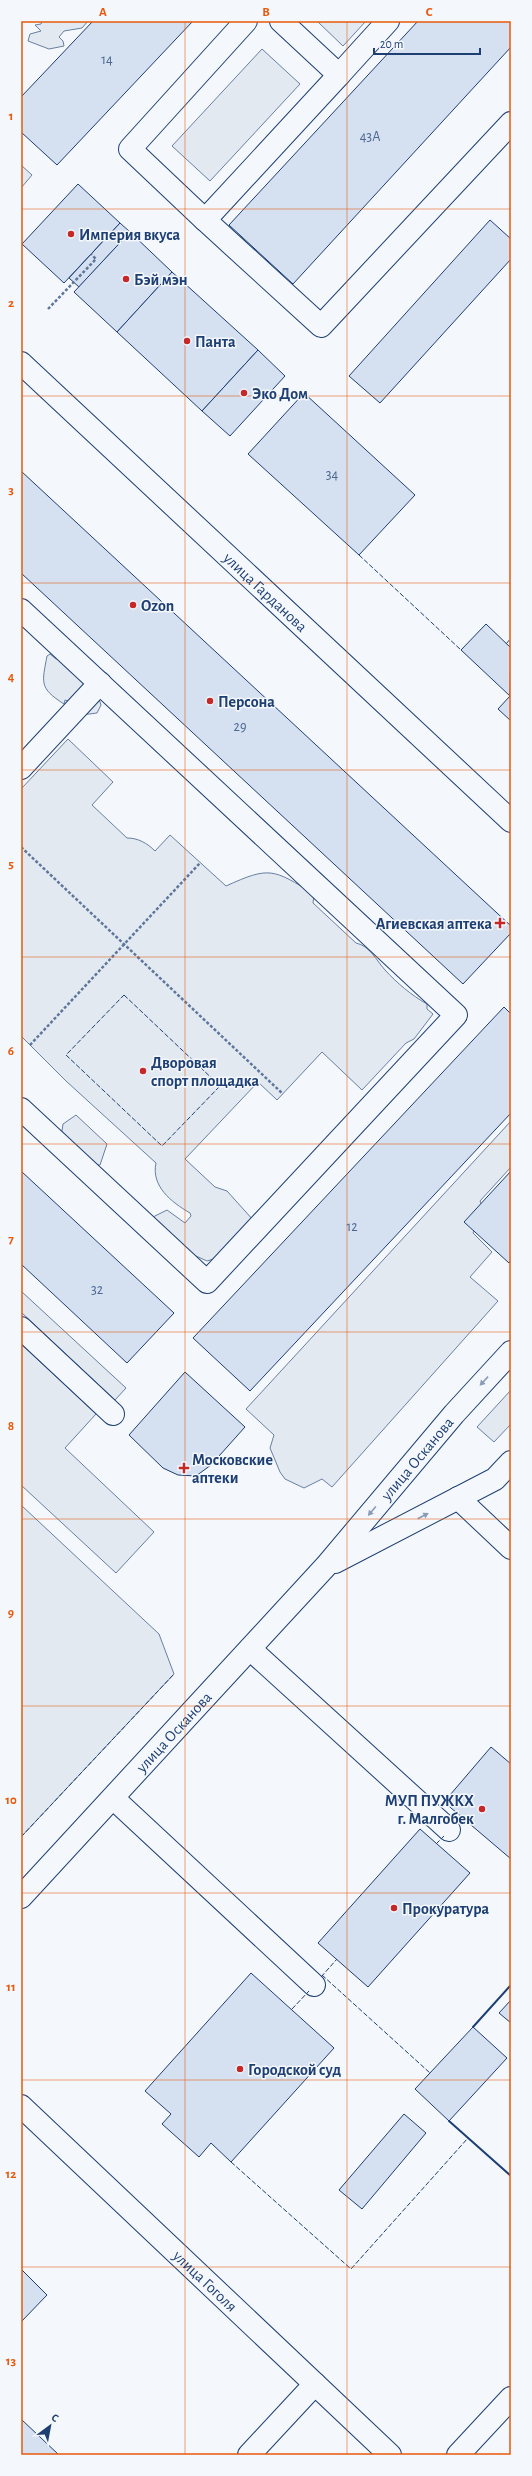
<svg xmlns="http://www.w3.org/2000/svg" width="532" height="2476" viewBox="0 0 532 2476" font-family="'Alegreya Sans',sans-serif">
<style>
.green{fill:#e3e9f0;stroke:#687fa3}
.building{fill:#d5e0f0;stroke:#1d3f73}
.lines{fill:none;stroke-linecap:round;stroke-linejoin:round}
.minor-casing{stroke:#1d3f73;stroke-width:24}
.path{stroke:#5e769c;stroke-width:2.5;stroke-dasharray:3 2;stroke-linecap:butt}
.minor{stroke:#f4f7fb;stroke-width:22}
.fence{stroke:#1d3f73;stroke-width:1;stroke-dasharray:5 2;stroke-linecap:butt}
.wall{stroke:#1d3f73;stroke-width:2}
.oneway{fill:#889bb7}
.grid{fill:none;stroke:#e8590c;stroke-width:1;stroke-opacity:0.55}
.poi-dot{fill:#c62828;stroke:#f4f7fb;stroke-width:1.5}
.labels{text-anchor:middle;stroke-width:3;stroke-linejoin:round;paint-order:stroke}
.number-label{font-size:14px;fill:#4b6792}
.poi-label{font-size:16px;font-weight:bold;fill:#1d3f73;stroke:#f4f7fb;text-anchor:start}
.street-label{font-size:16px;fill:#1d3f73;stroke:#f4f7fb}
.neatline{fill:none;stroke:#e8590c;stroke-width:1.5}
.grid-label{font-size:13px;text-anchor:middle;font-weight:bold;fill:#e8590c}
</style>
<rect width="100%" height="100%" fill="#f4f7fb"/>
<!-- green -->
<g class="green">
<path d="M42,21H88L82,28L64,31L59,37L63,41L64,46L49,49L28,41L30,34L41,31L35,25L41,24Z"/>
<path d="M317,21H366L343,46Z"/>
<path d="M262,49L300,84L210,181L172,146Z"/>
<path d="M21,165L32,175L21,188Z"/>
<path d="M50,654L56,659L62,657L98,696L101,705L97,713L81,715L71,702L65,700L64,704C39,688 42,683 47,656Z"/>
<path d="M68,739L113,782L92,805L127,838C138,838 147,843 155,851L170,835L226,886C270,866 273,869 314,894L313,903L356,943C370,946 376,960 385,970C397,983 411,995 427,1004V1009L433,1014L414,1039L406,1043L362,1090L322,1052L277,1100L258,1082L185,1159L215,1187L227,1191L254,1221L223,1256L207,1261L169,1244L153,1217L167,1210L185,1223L191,1216L190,1213C171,1202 151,1186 156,1163L66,1081L21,1036V789Z"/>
<path d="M76,1115L107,1144L100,1165H91L61,1137L63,1124Z"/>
<path d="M511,1121V1167L480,1201L484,1211L473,1233L492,1252L470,1277L498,1301L332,1487L322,1479L304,1488L285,1479L280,1472L270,1448L274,1435L246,1409Z"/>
<path d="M21,1291L126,1388L115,1400L21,1312Z"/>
<path d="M21,1344L96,1414L65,1448L154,1532L116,1573L21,1485Z"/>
<path d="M511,1390V1424L494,1442L477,1427Z"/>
<path d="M21,1505L159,1634L174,1674L21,1837Z"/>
</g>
<!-- building -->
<g class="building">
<path d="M93,21H193L57,165L21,132V97Z"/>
<path d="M418,21H511V47L293,284L229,225Z"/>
<path d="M78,184L120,223L64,283L22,244Z"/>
<path d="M490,220L511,239V259L380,403L349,376Z"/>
<path d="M120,223L130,232L79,287L69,278Z"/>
<path d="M130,232L172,272L117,332L74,292Z"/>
<path d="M172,272L258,350L202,411L117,332Z"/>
<path d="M258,350L285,376L230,436L202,411Z"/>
<path d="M304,393L415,495L359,555L248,454Z"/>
<path d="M21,471L511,926V933L463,984L21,573Z"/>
<path d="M486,624L511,648L510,696L461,650Z"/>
<path d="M510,696H511V721L498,709Z"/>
<path d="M504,1007L511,1014V1113L250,1391L193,1338Z"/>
<path d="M21,1171L174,1313L127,1363L21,1264Z"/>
<path d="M511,1171V1260L509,1263L464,1222Z"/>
<path d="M185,1372L245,1427L211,1465L196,1476L178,1475L163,1468L129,1435Z"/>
<path d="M491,1747L511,1764V1859L444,1802Z"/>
<path d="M420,1829L470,1873L368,1987L318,1943Z"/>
<path d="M251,1973L334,2048L231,2162L211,2143L199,2157L162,2124L171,2114L145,2091Z"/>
<path d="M511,2000V2023L499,2013Z"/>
<path d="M473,2027L507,2058L449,2121L415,2089Z"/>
<path d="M404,2114L426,2133L362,2209L339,2190Z"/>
<path d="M21,2269L47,2295L21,2322Z"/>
<path d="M21,2419L59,2455H21Z"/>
</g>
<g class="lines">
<defs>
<g id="minor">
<path d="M246,21L130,149L205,220L339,75L281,21"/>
<path d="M339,75L388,21"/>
<path d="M205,220L321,326L511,123"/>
<path id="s1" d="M21,363L511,821"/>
<path d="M21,610L456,1015L207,1282L21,1109"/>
<path d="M21,768L100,683"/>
<path d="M21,1328L113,1414"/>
<path d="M458,1498L511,1548"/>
<path d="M335,1562L495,1479L511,1462"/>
<path d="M250,1649L449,1830"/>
<path d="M113,1798L314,1985"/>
<path id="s2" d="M21,1897L326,1566L454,1414L511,1352"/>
<path id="s3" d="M21,2106L390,2455"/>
<path d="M249,2455L315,2384"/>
<path d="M458,2455L511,2398"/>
</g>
</defs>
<!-- minor casing -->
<use href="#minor" class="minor-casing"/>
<!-- path -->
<g class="path">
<path d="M48,309L96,259L91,254"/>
<path d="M21,847L283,1094"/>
<path d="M30,1045L200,863"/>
</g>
<!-- minor -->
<use href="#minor" class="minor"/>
<!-- fence -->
<g class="fence">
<path d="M359,555L461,650"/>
<path d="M506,644L511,638"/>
<path d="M124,995L220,1086L162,1146L66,1055Z"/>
<path d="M454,1824L461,1816"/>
<path d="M21,1837L174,1674"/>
<path d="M436,1844L444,1836"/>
<path d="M322,1975L430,2073"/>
<path d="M321,1977L337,1959"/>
<path d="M292,2009L309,1991"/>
<path d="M231,2162L351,2269L468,2138"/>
</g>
<!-- wall -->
<g class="wall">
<path d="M473,2027L511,1985"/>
<path d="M449,2121L511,2176"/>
</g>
</g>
<!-- one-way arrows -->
<defs><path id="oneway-solid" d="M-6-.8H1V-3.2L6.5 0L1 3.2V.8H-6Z"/></defs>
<g class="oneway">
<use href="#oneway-solid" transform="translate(484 1381) rotate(133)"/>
<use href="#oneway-solid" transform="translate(372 1511) rotate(130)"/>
<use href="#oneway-solid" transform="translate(423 1516) rotate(-27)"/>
</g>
<!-- grid -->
<path class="grid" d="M185,21V2455M347,21V2455M21,209H511M21,396H511M21,583H511M21,770H511M21,957H511M21,1144H511M21,1332H511M21,1519H511M21,1706H511M21,1893H511M21,2080H511M21,2267H511"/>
<!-- markers -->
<g class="poi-dot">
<circle cx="71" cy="234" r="4"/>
<circle cx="126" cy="279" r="4"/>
<circle cx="187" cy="341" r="4"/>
<circle cx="244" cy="393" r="4"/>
<circle cx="133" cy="605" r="4"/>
<circle cx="210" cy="701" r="4"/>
<path d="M498 917h4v4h4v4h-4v4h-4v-4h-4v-4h4z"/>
<circle cx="143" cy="1071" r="4"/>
<path d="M182 1462h4v4h4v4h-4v4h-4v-4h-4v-4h4z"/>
<circle cx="482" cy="1809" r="4"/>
<circle cx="394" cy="1908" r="4"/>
<circle cx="240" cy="2069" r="4"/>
</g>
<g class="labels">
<!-- number labels -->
<g class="number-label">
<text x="107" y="64">14</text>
<text x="370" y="141">43А</text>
<text x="332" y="479">34</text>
<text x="240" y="731">29</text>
<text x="352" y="1231">12</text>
<text x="97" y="1294">32</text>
</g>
<!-- poi labels -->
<g class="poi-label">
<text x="79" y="240">Империя вкуса</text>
<text x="134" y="285">Бэй мэн</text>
<text x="195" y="347">Панта</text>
<text x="252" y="399">Эко Дом</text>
<text x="141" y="611">Ozon</text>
<text x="218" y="707">Персона</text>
<text x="492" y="929" text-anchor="end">Агиевская аптека</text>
<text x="151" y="1068">Дворовая<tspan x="151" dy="18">спорт площадка</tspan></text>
<text x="192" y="1465">Московские<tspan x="192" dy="18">аптеки</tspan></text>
<text x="474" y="1806" text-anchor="end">МУП ПУЖКХ<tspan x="474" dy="18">г. Малгобек</tspan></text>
<text x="402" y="1914">Прокуратура</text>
<text x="248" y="2075">Городской суд</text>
</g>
<!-- street labels -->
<g class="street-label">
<text dy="6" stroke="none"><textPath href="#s1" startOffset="335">улица Гарданова</textPath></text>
<text dy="6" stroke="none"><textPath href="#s2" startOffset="591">улица Осканова</textPath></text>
<text dy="6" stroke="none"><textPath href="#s2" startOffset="225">улица Осканова</textPath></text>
<text dy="6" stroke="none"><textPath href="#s3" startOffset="254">улица Гоголя</textPath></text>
</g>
</g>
<!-- border -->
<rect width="532" height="2476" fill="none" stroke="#f4f7fb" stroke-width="44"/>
<!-- north arrow -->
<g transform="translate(50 2426) rotate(32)" stroke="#f4f7fb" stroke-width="3" paint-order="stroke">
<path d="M0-3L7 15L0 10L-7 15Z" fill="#1d3f73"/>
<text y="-6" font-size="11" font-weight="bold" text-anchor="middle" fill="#1d3f73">С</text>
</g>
<!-- scale -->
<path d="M374 48v6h106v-6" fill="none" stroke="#1d3f73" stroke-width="2"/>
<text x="380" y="48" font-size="12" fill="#1d3f73" stroke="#f4f7fb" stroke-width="3" paint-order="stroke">20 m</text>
<rect x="22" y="22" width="488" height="2432" class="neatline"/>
<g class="grid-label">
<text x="103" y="16">A</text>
<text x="266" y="16">B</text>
<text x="429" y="16">C</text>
<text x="11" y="120">1</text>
<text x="11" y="307">2</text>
<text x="11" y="494">3</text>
<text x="11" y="681">4</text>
<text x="11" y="868">5</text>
<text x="11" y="1055">6</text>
<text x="11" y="1243">7</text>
<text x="11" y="1430">8</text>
<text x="11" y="1617">9</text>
<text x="11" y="1804">10</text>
<text x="11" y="1991">11</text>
<text x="11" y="2178">12</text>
<text x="11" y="2365">13</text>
</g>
</svg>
